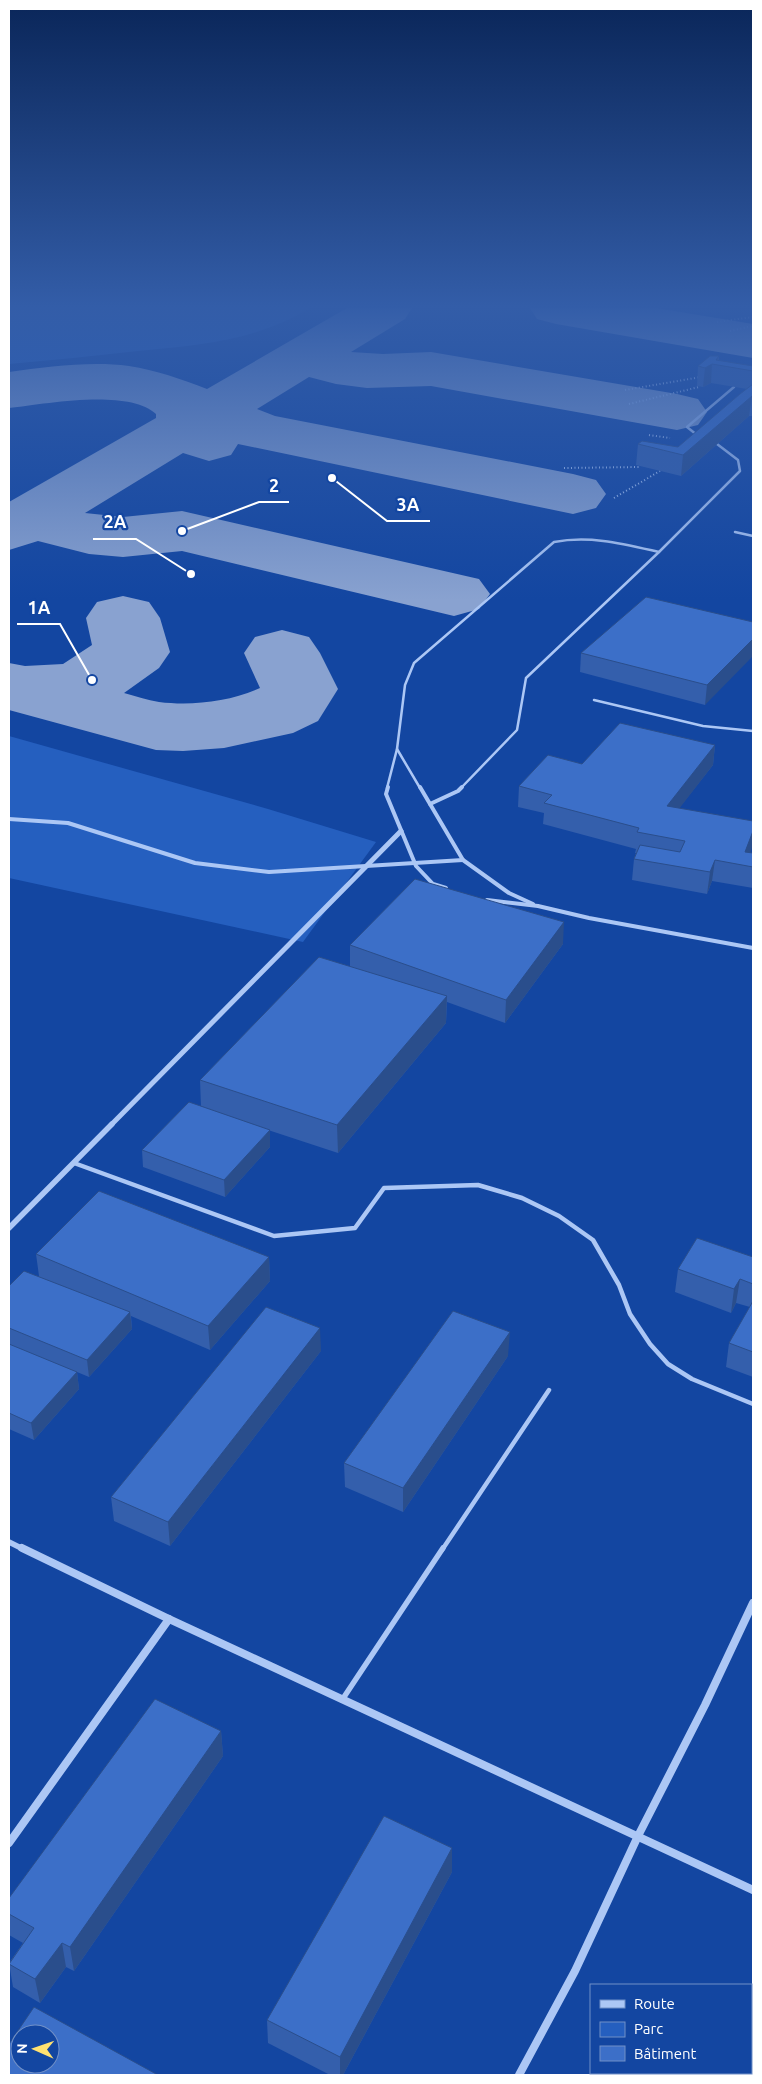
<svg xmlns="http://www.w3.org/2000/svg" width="762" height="2084" viewBox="0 0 762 2084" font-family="Ubuntu,sans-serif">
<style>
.green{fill:#255fbf}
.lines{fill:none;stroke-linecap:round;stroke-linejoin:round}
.taxiway{fill:#89a2d0;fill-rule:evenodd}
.path{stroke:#acc7f5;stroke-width:2;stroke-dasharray:1 2.5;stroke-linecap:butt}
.lane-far3{stroke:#acc7f5;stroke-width:2.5}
.lane-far2{stroke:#acc7f5;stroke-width:4}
.lane-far1{stroke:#acc7f5;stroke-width:4.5}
.lane{stroke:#acc7f5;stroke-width:5.5}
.street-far2{stroke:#acc7f5;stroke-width:5}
.street-far1{stroke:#acc7f5;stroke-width:5.5}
.street{stroke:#acc7f5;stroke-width:8}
.wall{fill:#345fac}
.shaded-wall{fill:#2a4e8c}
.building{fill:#3c6fc8;stroke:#2a4e8c;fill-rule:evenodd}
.leader{fill:none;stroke:#fff;stroke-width:2}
.callout-dot{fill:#fff;stroke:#1346a1;stroke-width:2}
.callout-label{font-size:18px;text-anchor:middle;font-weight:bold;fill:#fff;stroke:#1346a1;stroke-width:4.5;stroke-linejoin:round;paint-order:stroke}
</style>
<rect width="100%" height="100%" fill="#1346a1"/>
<!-- green -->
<g class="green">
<path d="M9,308H310C256,341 199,345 138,351C95,356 52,360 9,364Z"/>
<path d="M9,736L268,809L376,842L303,942L9,878Z"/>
</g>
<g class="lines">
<!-- taxiway -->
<g class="taxiway">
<path d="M347,308H412L405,319L351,352L383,354L431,352L677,394L698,399L707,412L698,425L677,430L431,386L367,388L336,384L309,377L257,409L275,416L573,474L596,480L606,494L596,508L573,514L238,444L231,455L209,461L183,453L85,513L123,517L182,511L479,579L490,594L479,609L454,616L182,551L123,557L89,554L38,541L9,550V502L156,418V414C128,388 45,404 9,408V372C48,367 89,361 129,366C156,370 181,379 207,389Z"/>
<path d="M530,308H656L753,324V358L556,324L537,319Z"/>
<path d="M123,596L149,602L160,618L170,652L159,668L124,693C136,696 147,700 159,702C191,706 230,702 260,688L244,653L255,637L282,630L309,637L320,653L338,689L318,721L293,733L224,748L183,751L156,750L9,710V663L25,666L63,664L92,645L86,618L97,602Z"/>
</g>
<!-- path -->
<g class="path">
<path d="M717,322L753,317"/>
<path d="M730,331L753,326"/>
<path d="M625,390L701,377"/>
<path d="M629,404L699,387"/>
<path d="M649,435L670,438"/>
<path d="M564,468L640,467"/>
<path d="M614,498L660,471"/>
</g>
<!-- lane-far3 -->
<g class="lane-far3">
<path d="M697,435L687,427L734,387"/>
<path d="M735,532L753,536"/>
<path d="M594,700L703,726L753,731"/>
<path d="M397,749L420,788"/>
<path d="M387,788L397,749L405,685L414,663L554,542C590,535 624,544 659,552"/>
<path d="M461,788L517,730L526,678L659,552L740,471L738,460L717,444"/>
</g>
<!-- lane-far2 -->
<g class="lane-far2">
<path d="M388,787L386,794L416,866L433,884L446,888"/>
<path d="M420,787L463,860L509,893L533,904"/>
<path d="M430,804L458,791L462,787"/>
<path d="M9,819L68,823L195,863L269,872L463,860"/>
<path d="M487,900L538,906L589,918L753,948"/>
</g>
<!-- lane-far1 -->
<g class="lane-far1">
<path d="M74,1163L274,1236L355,1228L384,1188L478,1185L522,1198L559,1216L593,1240L619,1285L630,1314L650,1344L668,1364L692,1379L753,1404"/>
<path d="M442,1550L549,1390"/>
</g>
<!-- lane -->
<path class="lane" d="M342,1700L443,1548"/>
<!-- street-far2 -->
<path class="street-far2" d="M111,1125L401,831"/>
<!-- street-far1 -->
<g class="street-far1">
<path d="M9,1228L112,1124"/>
<path d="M9,1542L25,1550"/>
</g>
<!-- street -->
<g class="street">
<path d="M22,1548L169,1619L753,1890"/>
<path d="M9,1843L169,1619"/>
<path d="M519,2075L575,1971L638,1836L705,1705L753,1603"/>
</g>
</g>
<!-- wall -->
<g class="wall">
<path d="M719,356V361L753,366V416H749L681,476L636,465L638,444L678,447L747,389L711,383L703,387L697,386L698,366Z"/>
<path d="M753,622L705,705L580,672L581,653Z"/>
<path d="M715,745L713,765L679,808L750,853H753V888L712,881L707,894L632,880L634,859L636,853H635L636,849L543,824L544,813L518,807L519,786L582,764Z"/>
<path d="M563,944L505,1023L447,1002L446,1023L338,1153L265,1129L270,1130V1147L225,1197L143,1167L142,1150L201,1107L200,1080L350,966V945Z"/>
<path d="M36,1254L269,1257L270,1281L210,1350L131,1316L132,1329L89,1377L77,1372L79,1389L34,1440L9,1429V1286L39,1276Z"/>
<path d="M753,1257V1377L726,1367L729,1343L750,1307L736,1303L731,1313L675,1292L678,1269Z"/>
<path d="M321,1351L170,1546L114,1521L111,1497Z"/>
<path d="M508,1356L403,1512L345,1487L344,1463Z"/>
<path d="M221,1731L223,1756L74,1971L66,1967L40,2003L13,1987L9,1963L23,1943L9,1935V1898Z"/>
<path d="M452,1848V1872L343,2075H330L268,2043L267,2020Z"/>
</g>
<!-- shaded-wall -->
<g class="shaded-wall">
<path d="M712,364L711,383L703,387L705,368Z"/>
<path d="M752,396L749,416L681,476L683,455Z"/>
<path d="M753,639V656L705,705L707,685Z"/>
<path d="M715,745L713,765L665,827L667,806Z"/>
<path d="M753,831V845L746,865L745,852Z"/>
<path d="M715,860L712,881L707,894L710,872Z"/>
<path d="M564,922L563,944L505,1023L506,1000Z"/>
<path d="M447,996L446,1023L338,1153L337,1125Z"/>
<path d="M270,1130V1147L225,1197L224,1180Z"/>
<path d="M269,1257L270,1281L210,1350L208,1326Z"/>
<path d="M740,1279L736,1303L731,1313L734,1289Z"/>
<path d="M130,1312L132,1329L89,1377L87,1360Z"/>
<path d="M320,1328L321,1351L170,1546L168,1522Z"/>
<path d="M510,1332L508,1356L403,1512V1488Z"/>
<path d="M77,1372L79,1389L34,1440L31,1423Z"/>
<path d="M221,1731L223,1756L74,1971L70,1947Z"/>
<path d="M452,1848V1872L343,2075H340V2057Z"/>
<path d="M62,1943L66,1967L40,2003L35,1979Z"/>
</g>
<!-- building -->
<g class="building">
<path d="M710,356H719L716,360L753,366V371L712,364L705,368L698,366Z"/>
<path d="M753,384V396H752L683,455L638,444L642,441L678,447L740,394Z"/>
<path d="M646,597L753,622V639L707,685L581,653Z"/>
<path d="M620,723L715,745L667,806L753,821V831L745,852L753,853V867L715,860L710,872L634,859L640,845L680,852L685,841L637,832L639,828L544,803L552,795L519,786L548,755L582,764Z"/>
<path d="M415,879L564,922L506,1000L350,945Z"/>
<path d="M319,957L447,996L337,1125L200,1080Z"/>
<path d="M189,1102L270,1130L224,1180L142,1150Z"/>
<path d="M99,1191L269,1257L208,1326L36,1254Z"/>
<path d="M697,1238L753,1257V1284L740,1279L734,1289L678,1269Z"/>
<path d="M24,1271L130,1312L87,1360L9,1328V1286Z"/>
<path d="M753,1301V1352L729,1343Z"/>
<path d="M266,1307L320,1328L168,1522L111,1497Z"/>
<path d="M453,1311L510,1332L403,1488L344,1463Z"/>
<path d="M9,1344L77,1372L31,1423L9,1413Z"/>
<path d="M155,1699L221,1731L70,1947L62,1943L35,1979L9,1964L34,1928L9,1914V1898Z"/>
<path d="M384,1816L452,1848L340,2057L267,2020Z"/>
<path d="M34,2007L158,2075H9V2044ZM20,2034H50V2064H20Z"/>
</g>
<!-- sky -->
<linearGradient id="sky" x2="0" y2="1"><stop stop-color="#0a2659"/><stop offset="0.51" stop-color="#335da8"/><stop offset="1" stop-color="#335da8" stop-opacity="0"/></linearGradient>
<rect width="762" height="600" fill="url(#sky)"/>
<!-- callouts -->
<path class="leader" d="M182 531L259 502H289M332 478L387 521H430M191 574L136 539H93M92 680L60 624H17"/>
<g class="callout-dot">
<circle cx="182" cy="531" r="5"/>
<circle cx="332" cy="478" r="5"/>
<circle cx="191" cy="574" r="5"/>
<circle cx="92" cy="680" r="5"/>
</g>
<g class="callout-label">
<text x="274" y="492">2</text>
<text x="408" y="511">3A</text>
<text x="115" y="528">2A</text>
<text x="39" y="614">1A</text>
</g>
<!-- border -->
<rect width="762" height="2084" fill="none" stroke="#ffffff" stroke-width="20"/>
<!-- legend -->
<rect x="590" y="1984" width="162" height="90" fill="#1346a1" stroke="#7190c7"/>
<rect x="600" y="2000" width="25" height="8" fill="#acc7f5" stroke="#7190c7"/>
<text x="634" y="2009" font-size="15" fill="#ffffff">Route</text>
<rect x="600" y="2022" width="25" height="15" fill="#255fbf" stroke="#7190c7"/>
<text x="634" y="2034" font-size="15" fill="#ffffff">Parc</text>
<rect x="600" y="2046" width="25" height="15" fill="#3c6fc8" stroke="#7190c7"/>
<text x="634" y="2059" font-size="15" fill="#ffffff">Bâtiment</text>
<!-- north arrow -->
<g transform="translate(35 2049) rotate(272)"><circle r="24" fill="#1346a1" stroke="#7190c7"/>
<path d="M0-4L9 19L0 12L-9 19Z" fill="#ffe170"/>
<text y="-8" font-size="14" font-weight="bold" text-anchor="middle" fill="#ffffff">N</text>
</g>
</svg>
